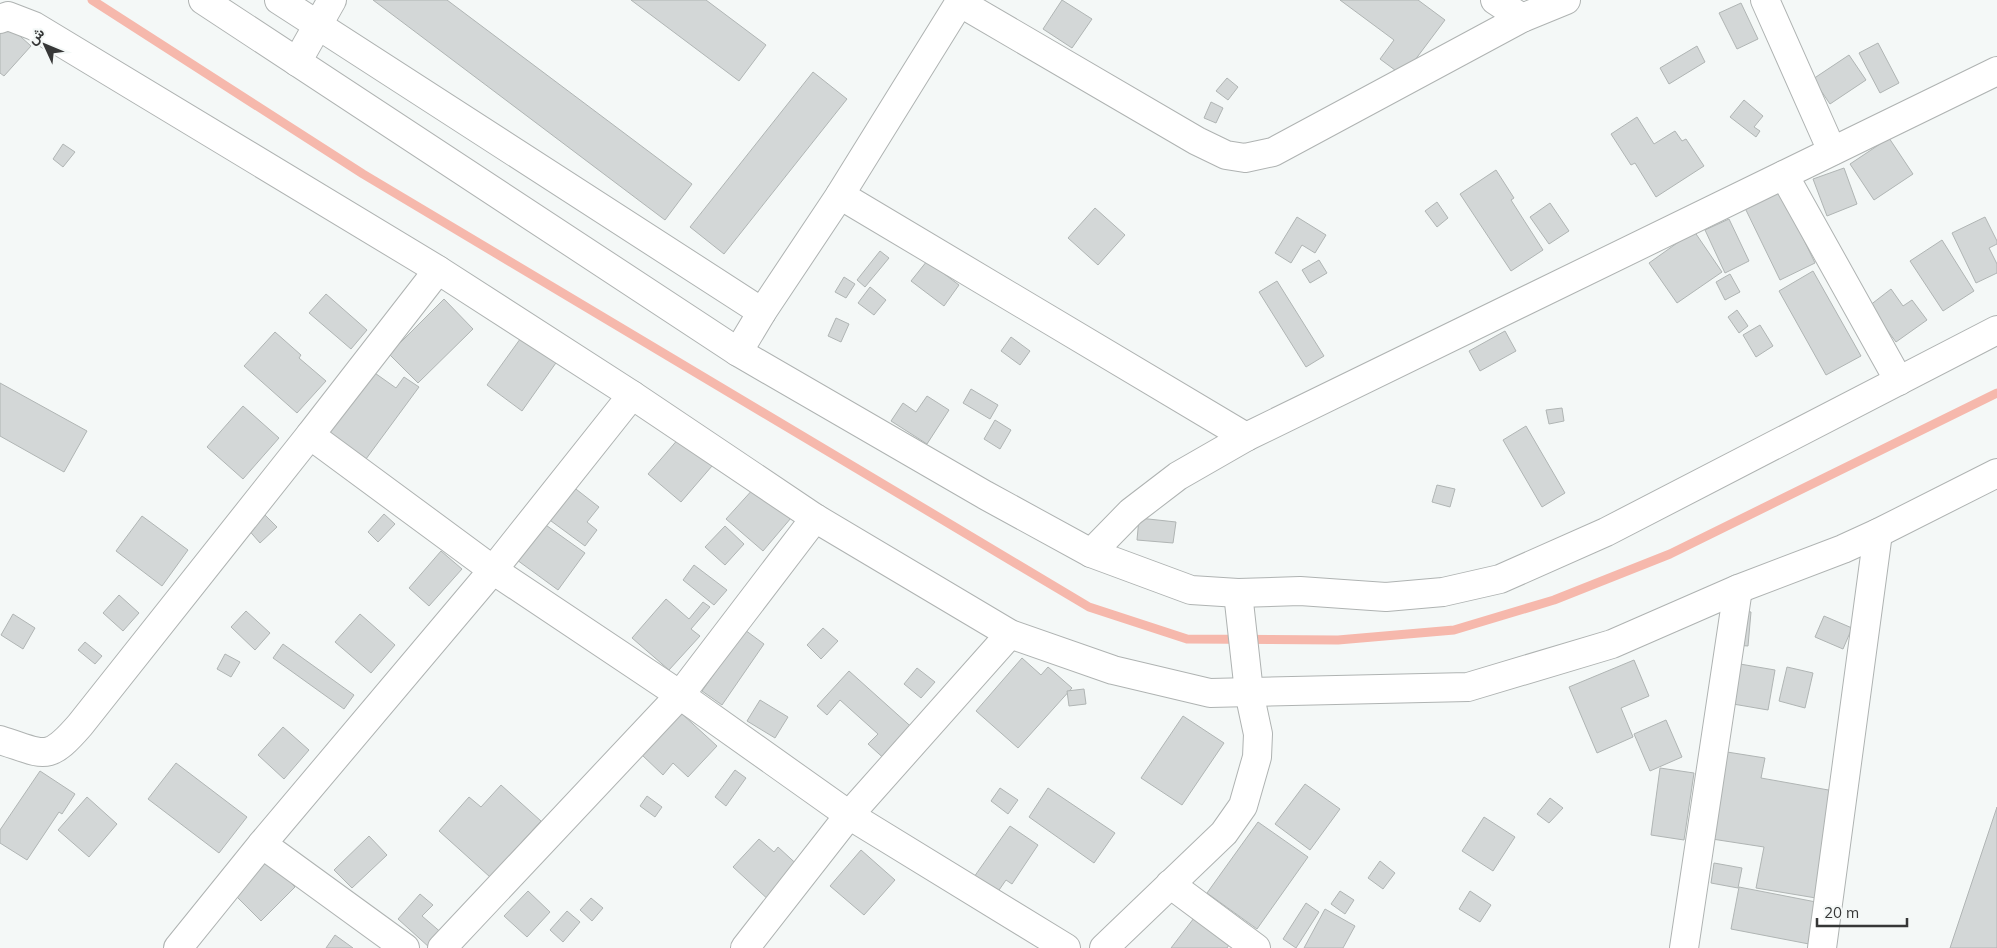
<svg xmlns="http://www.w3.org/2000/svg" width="1997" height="948" viewBox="0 0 1997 948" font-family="Mulish,Vazirmatn,sans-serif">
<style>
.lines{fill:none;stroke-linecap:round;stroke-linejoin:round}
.stream{stroke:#f6b8ac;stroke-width:9}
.building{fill:#d3d7d7;stroke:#b0b5b4}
.minor-casing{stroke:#afb3b2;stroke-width:30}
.minor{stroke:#fff;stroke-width:28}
</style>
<rect width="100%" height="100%" fill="#f4f8f7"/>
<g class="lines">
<!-- stream -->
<path class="stream" d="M92,0L363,174L1089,607L1187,639L1338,640L1454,630L1554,600L1670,554L1997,393"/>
</g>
<!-- building -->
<g class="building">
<path d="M373,0H447L692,184L665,220Z"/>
<path d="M631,0H706L766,45L739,81Z"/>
<path d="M1062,0L1092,19L1072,48L1043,29Z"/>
<path d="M1340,0H1418L1445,20L1403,76L1380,59L1394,40Z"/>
<path d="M1741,3L1758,39L1737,49L1719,13Z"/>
<path d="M0,18L31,46L4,76L0,73Z"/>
<path d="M1878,43L1899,83L1880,93L1859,53Z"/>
<path d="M1697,46L1705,62L1669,84L1660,68Z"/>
<path d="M1849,55L1866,80L1830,104L1813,79Z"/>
<path d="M813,72L847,99L724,254L690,227Z"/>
<path d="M1227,78L1238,87L1228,100L1216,91Z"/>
<path d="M1744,100L1763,116L1754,127L1760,131L1756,137L1730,117Z"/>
<path d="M1211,102L1223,108L1216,123L1204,118Z"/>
<path d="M1637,117L1654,144L1675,131L1682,141L1686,139L1704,166L1656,197L1635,163L1631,165L1611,134Z"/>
<path d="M1889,138L1913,174L1874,200L1850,164Z"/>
<path d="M63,144L75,152L63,167L53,159Z"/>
<path d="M1844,168L1857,204L1827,216L1813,179Z"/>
<path d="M1496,170L1514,198L1511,200L1543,250L1511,271L1460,194Z"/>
<path d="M1780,190L1815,263L1780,280L1745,208Z"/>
<path d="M1437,202L1448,218L1437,227L1425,211Z"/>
<path d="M1550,203L1569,231L1549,244L1530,217Z"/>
<path d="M1095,208L1125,235L1098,265L1068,238Z"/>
<path d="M1297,217L1326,235L1315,253L1302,245L1291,263L1275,253Z"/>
<path d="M1985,217L1997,241V244L1989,248L1997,264V273L1976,283L1952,233Z"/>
<path d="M1729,219L1749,261L1725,273L1705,230Z"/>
<path d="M1694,231L1722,272L1677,303L1649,263Z"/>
<path d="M1942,240L1974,291L1943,311L1910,261Z"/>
<path d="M880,251L889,258L865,287L857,280Z"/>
<path d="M1319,260L1327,273L1310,283L1302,270Z"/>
<path d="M927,261L959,285L944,306L911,281Z"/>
<path d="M1813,271L1861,356L1826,375L1779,291Z"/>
<path d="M1730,274L1740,292L1725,300L1716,282Z"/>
<path d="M844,277L855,284L846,298L835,292Z"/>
<path d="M1277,281L1324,356L1306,367L1259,292Z"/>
<path d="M870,287L886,300L874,315L858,303Z"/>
<path d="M1891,289L1903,306L1912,300L1927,320L1896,342L1869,306Z"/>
<path d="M326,294L367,330L351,349L309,313Z"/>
<path d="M444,299L473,329L418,383L389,354Z"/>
<path d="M1737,310L1748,326L1739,333L1728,317Z"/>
<path d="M836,318L849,324L841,342L828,336Z"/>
<path d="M1760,325L1773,346L1756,357L1743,335Z"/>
<path d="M1505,331L1516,351L1480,371L1469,351Z"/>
<path d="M275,332L301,355L299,358L326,381L297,413L244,366Z"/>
<path d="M523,335L558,360L522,411L487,385Z"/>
<path d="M1011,337L1030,351L1020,365L1001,351Z"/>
<path d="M372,371L396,388L404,377L419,387L366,459L329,432Z"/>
<path d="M0,383L87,431L64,472L0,436Z"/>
<path d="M971,389L998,405L990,419L963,403Z"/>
<path d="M927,396L949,410L927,444L891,421L903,403L916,412Z"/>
<path d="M243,406L279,438L243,479L207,447Z"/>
<path d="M1562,408L1564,421L1549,424L1546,410Z"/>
<path d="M995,420L1011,430L1000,449L984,439Z"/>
<path d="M1526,426L1565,493L1542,507L1503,440Z"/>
<path d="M680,437L712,466L681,502L648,474Z"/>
<path d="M1437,485L1455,489L1450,507L1432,502Z"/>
<path d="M572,486L599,507L587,522L597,530L585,546L547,518Z"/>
<path d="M755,487L791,518L763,551L726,519Z"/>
<path d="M262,512L277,527L260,543L246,527Z"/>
<path d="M384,514L395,524L378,542L368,532Z"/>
<path d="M142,516L188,550L162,586L116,551Z"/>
<path d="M1139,518L1176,522L1173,543L1137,540Z"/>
<path d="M543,523L585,553L558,590L517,560Z"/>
<path d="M725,526L744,544L725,565L705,547Z"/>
<path d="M441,551L462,569L429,606L409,588Z"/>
<path d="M694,565L727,590L714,605L683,580Z"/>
<path d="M119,595L139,613L123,631L103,613Z"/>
<path d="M666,599L689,619L703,602L710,607L691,629L700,636L669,670L632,638Z"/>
<path d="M1739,610L1751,612L1748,646L1735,645Z"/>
<path d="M246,611L270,633L255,650L231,627Z"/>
<path d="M13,614L35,628L23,649L1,635Z"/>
<path d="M360,614L395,645L371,673L335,642Z"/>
<path d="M1824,616L1852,628L1843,649L1815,637Z"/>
<path d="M823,628L838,641L821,659L807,645Z"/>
<path d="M745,630L764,644L722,705L702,691Z"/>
<path d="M85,642L102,656L95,664L78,650Z"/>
<path d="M283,644L354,695L344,709L273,658Z"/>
<path d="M225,654L240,662L231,677L217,669Z"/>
<path d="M1022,658L1041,675L1048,667L1072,688L1018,748L976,711Z"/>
<path d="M1634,660L1649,696L1621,708L1633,737L1597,753L1569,687Z"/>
<path d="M1740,664L1775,670L1768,710L1733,704Z"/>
<path d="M1787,667L1813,673L1805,708L1779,701Z"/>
<path d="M917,668L935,682L921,698L904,684Z"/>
<path d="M849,671L917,732L889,763L868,744L878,734L840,700L827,715L817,706Z"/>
<path d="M1084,689L1086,704L1069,706L1067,691Z"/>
<path d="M760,700L788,717L775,738L747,721Z"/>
<path d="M681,713L717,746L688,777L673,763L663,775L642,755Z"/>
<path d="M1183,716L1224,743L1182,805L1141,778Z"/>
<path d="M1666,720L1682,757L1650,771L1634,734Z"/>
<path d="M283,727L309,750L284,779L258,755Z"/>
<path d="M1727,752L1765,758L1761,778L1834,791L1816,898L1756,888L1764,847L1712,839Z"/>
<path d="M176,763L247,817L219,853L148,799Z"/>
<path d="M1660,768L1694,773L1684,840L1651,835Z"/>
<path d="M735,770L746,778L726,806L715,797Z"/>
<path d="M40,771L75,794L62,814L59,812L27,860L0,843V830Z"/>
<path d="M1305,784L1340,809L1310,850L1275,824Z"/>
<path d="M501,785L541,821L490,877L439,831L469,797L481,807Z"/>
<path d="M1000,788L1018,800L1008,814L991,801Z"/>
<path d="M1048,788L1115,833L1094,863L1029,817Z"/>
<path d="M647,796L662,807L655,817L640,806Z"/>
<path d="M87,797L117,824L89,857L58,830Z"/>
<path d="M1550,798L1563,808L1549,823L1537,814Z"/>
<path d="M1997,807V948H1950Z"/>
<path d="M1484,817L1515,837L1493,871L1462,851Z"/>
<path d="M1258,822L1308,857L1257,929L1207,893Z"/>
<path d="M1010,826L1038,845L1012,884L1006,880L997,893L974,877Z"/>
<path d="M369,836L387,855L352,888L334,870Z"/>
<path d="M759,839L774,852L778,847L803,870L772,903L733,867Z"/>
<path d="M861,850L895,880L864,915L830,886Z"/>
<path d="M264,856L295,887L261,921L230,890Z"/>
<path d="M1380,861L1395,873L1383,889L1368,878Z"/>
<path d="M1714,863L1742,868L1738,888L1711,883Z"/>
<path d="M1739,887L1816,902L1809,944L1731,929Z"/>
<path d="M528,891L550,912L527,937L504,916Z"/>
<path d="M1340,891L1354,900L1345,914L1331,904Z"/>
<path d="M1470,891L1491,905L1480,922L1459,909Z"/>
<path d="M420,894L433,905L422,916L444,935L430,948L398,919Z"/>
<path d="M591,898L603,908L592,921L580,910Z"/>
<path d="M1306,903L1319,912L1296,948L1283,939Z"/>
<path d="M1325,909L1355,926L1343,948H1304Z"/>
<path d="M567,911L580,922L563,942L550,930Z"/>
<path d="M1194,918L1229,945L1227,948H1171Z"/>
<path d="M335,935L353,948H326Z"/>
</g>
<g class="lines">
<defs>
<g id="minor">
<path d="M203,0L738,352L985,495L1091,553L1191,590L1238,593L1300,591L1386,597L1443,592L1500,579L1606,532L1997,330"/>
<path d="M279,0L762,312"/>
<path d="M1495,0L1522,18"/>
<path d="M1765,0L1832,151"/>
<path d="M959,2L1197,141L1226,155L1245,158L1273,152L1522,18L1566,0"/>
<path d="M0,19L8,16L34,26L438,270L632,395L815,518L1010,634L1113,670L1210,693L1468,687L1612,644L1738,589L1843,549L1878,533L1997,473"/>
<path d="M297,62L332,0"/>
<path d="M1784,175L1899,381"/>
<path d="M840,195L1246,437"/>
<path d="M438,270L310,435L493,570L680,695L849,815L1066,948"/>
<path d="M738,352L762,312L840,195L961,0"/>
<path d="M1091,553L1131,512L1178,476L1246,437L1997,71"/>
<path d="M0,740C45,754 47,763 80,725L310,435"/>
<path d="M262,844L405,948"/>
<path d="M1170,884L1256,948"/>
<path d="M178,948L262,844L493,570L632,395"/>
<path d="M442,948L680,695L815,518"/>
<path d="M745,948L849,815L1010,634"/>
<path d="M1104,948L1224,833L1243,806L1257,757L1258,734L1249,692L1238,593"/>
<path d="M1684,948L1738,589"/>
<path d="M1822,948L1878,533"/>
</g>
</defs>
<!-- minor casing -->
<use href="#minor" class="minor-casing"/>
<!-- minor -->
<use href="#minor" class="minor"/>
</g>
<!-- north arrow -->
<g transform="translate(45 45) rotate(314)" stroke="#f4f8f7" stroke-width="4" paint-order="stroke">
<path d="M0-4L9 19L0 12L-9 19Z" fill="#363737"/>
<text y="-8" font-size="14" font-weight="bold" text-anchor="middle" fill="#363737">ش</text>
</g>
<!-- scale -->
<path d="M1817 918v8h90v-8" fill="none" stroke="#363737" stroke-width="2.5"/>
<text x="1824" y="918" font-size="15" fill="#363737" stroke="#f4f8f7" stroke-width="4" paint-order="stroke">20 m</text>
</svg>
